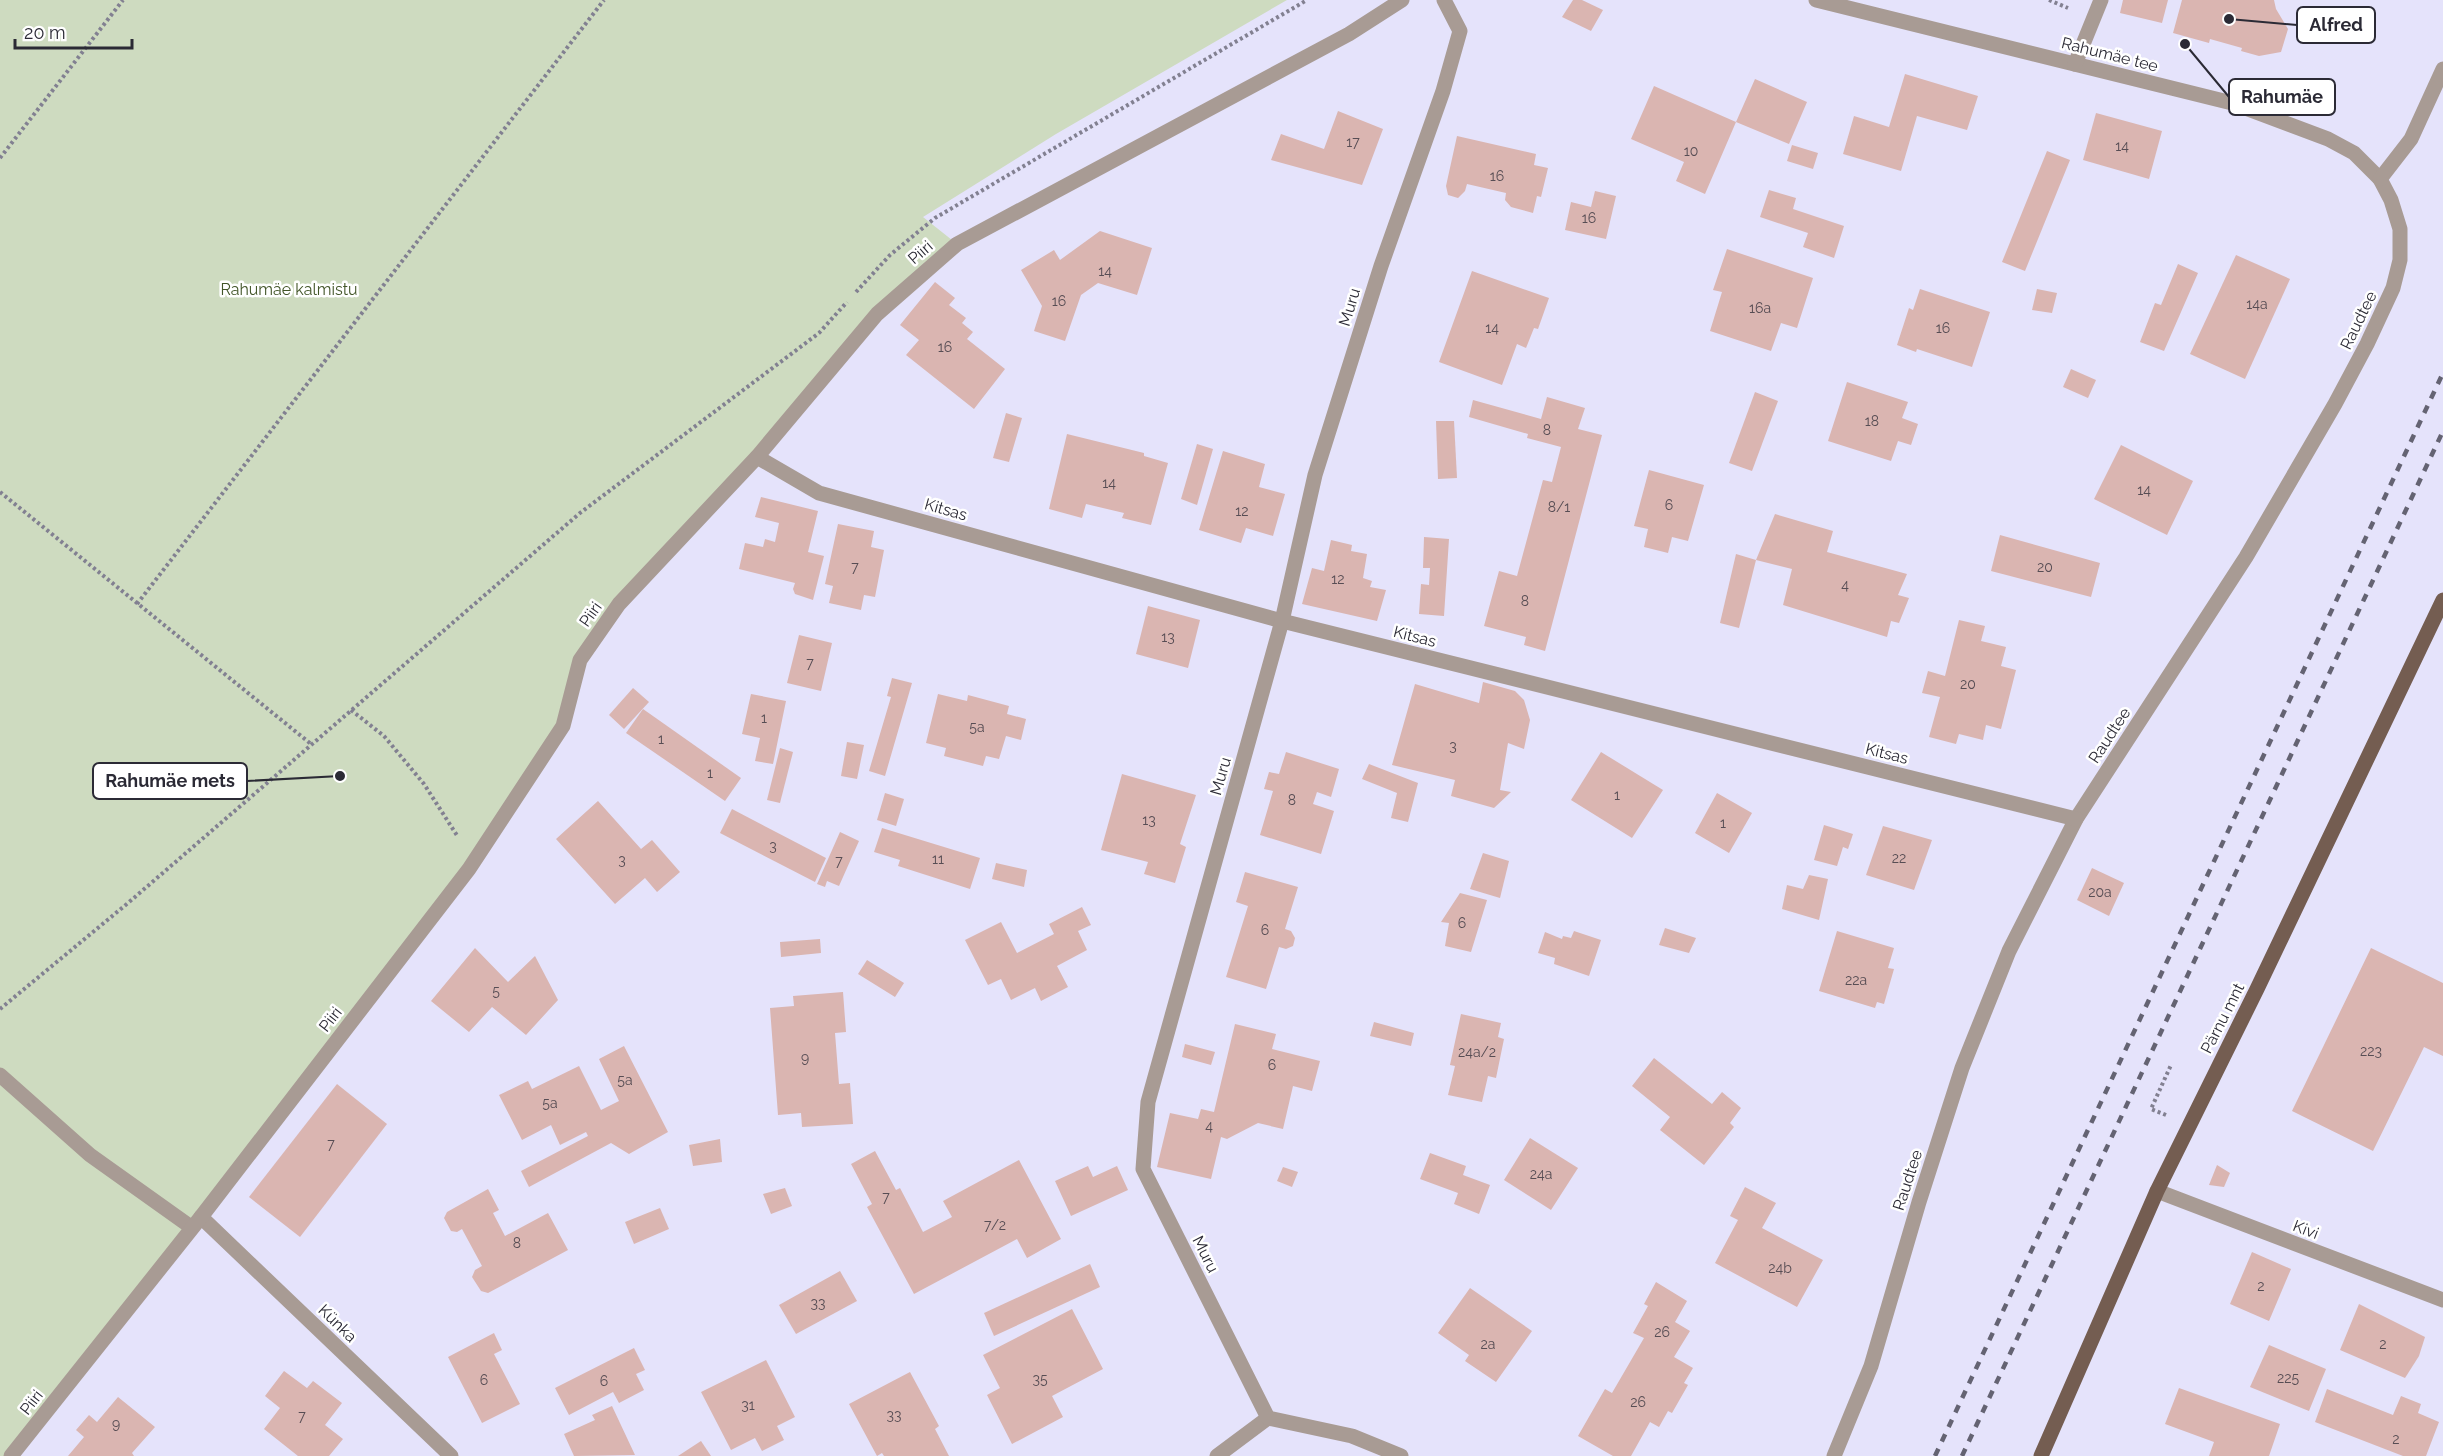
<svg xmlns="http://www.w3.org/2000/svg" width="2443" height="1456" viewBox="0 0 2443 1456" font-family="Raleway,sans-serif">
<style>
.green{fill:#cedbc0}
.building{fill:#dab5b1}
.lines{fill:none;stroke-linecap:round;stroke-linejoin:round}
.path{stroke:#828091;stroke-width:4;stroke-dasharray:3 3;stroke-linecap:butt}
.minor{stroke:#a89b94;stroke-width:15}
.major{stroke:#745d51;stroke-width:15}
.rail{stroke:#646372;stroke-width:4.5;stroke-dasharray:8 8;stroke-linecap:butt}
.labels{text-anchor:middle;stroke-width:5;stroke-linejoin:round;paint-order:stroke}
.number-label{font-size:14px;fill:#574d54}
.street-label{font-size:16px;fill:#2b2a35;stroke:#fff}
.park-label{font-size:16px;fill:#425528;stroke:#fff}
.leader{fill:none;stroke:#2b2a35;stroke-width:2}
.callout-dot{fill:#2b2a35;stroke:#fff;stroke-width:2}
.callout{fill:#fff;stroke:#2b2a35;stroke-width:2}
.callout-label{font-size:18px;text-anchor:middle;font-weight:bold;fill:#2b2a35}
</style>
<rect width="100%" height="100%" fill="#e5e3fb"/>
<!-- green -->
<path class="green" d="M0,0H1287L1056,134L923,217L957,244L877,314L580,660L563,726L469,869L11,1456H0Z"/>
<!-- building -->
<g class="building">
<path d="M1573,0H1582L1603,10L1591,31L1562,17Z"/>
<path d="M2123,0H2168L2162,23L2120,13Z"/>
<path d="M2182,0H2274L2276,9L2288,29L2281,52L2259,56L2241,51L2242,48L2210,39L2209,43L2173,33Z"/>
<path d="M1905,74L1978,96L1967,130L1917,116L1901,171L1843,154L1854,116L1889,127Z"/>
<path d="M1755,79L1807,102L1789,144L1736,122L1705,194L1676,181L1684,162L1631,139L1654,86L1736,122Z"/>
<path d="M1338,111L1383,129L1362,185L1271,160L1281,134L1324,149Z"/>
<path d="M2096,113L2162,131L2149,179L2083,160Z"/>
<path d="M1457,136L1536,154L1534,165L1548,168L1541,197L1537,196L1533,213L1511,207L1505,200L1506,193L1467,184L1465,191L1458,198L1448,195L1446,186Z"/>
<path d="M1792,145L1818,153L1813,169L1787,161Z"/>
<path d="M2047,151L2070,160L2025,271L2002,262Z"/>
<path d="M1769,190L1796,198L1793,209L1844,226L1834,258L1803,247L1808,233L1760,217Z"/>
<path d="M1595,191L1616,196L1606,239L1565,230L1571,202L1591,207Z"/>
<path d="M1100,231L1152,248L1137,295L1098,283L1081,295L1065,341L1034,331L1042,306L1021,270L1054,250L1060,260Z"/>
<path d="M1727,249L1813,278L1797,328L1781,323L1771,351L1710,331L1722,292L1713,290Z"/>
<path d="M2236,255L2290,279L2245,379L2190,354Z"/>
<path d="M2178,264L2198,273L2164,351L2140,342L2155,303L2161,305Z"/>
<path d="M1472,271L1549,298L1538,329L1534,328L1526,348L1517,344L1502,385L1439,362Z"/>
<path d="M935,282L955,298L949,305L966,318L962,323L973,332L967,339L1005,369L974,409L906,355L919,340L900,325Z"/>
<path d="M1920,289L1990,312L1972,367L1917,349L1916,352L1897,345L1909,308L1913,310Z"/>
<path d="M2037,289L2057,293L2052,313L2032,310Z"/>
<path d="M2071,369L2096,380L2088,398L2063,387Z"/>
<path d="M1847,382L1908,402L1902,418L1918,424L1911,445L1898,441L1891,461L1828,441Z"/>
<path d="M1755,392L1778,401L1752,471L1729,463Z"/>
<path d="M1547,397L1585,408L1578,429L1602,435L1545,651L1524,645L1526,637L1484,626L1499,571L1517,576L1543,480L1552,482L1561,447L1527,438L1528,434L1469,417L1473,400L1541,419Z"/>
<path d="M1006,413L1022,418L1009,462L993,458Z"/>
<path d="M1436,421H1454L1457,478L1438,479Z"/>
<path d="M1067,434L1144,453V456L1168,463L1151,525L1122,518L1124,513L1086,504L1082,518L1049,509Z"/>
<path d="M1197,444L1213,449L1197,505L1181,499Z"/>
<path d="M2121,445L2193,481L2167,535L2094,499Z"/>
<path d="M1223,451L1265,464L1259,487L1285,494L1273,536L1246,528L1241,543L1199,530Z"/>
<path d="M1649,470L1704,485L1688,541L1672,537L1668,553L1644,547L1648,529L1634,526Z"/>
<path d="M761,497L818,511L808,552L824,556L813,600L795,594L793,589L795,583L739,569L745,543L763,547L765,539L775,542L779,523L755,517Z"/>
<path d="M1775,514L1833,531L1827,552L1907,574L1898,595L1909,598L1899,623L1891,621L1887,637L1783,605L1792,569L1756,560Z"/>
<path d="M838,524L874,531L871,547L884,550L875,597L864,595L861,610L829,603L833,586L825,584Z"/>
<path d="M2000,535L2100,563L2091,597L1991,571Z"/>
<path d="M1424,537L1449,539L1444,616L1419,614L1421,584L1429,585L1430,568H1423Z"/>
<path d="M1331,540L1352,545L1351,551L1367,554L1363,578L1372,581L1370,587L1386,590L1377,621L1302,604L1312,568L1324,571Z"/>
<path d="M1736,554L1756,560L1739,628L1720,623Z"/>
<path d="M1148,606L1200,620L1188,668L1136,654Z"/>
<path d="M1959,620L1985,626L1981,641L2006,647L2001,666L2016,670L2001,729L1986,725L1983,740L1959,734L1956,744L1929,737L1940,697L1922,693L1928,671L1945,676Z"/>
<path d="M799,635L832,643L821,691L787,683Z"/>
<path d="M892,678L912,683L885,776L869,771L891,697L887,696Z"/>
<path d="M1483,682L1515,691L1524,700L1530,720L1524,749L1508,743L1500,790L1511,792L1494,808L1451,796L1455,780L1392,765L1415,684L1479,703Z"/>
<path d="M633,688L649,702L624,729L609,715Z"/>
<path d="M751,694L786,701L773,764L755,761L760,738L742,734Z"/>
<path d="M938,694L967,701L968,695L1009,706L1007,714L1026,719L1021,740L1006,736L999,759L986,756L983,766L944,756L946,748L926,743Z"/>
<path d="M643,709L741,778L725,801L626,733Z"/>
<path d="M847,742L864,745L857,779L841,776Z"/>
<path d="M780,748L793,752L780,803L767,800Z"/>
<path d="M1286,752L1339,769L1331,797L1317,792L1313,804L1334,811L1321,854L1260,835L1273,791L1264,789L1269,772L1279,774Z"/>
<path d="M1601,752L1663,790L1632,838L1571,800Z"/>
<path d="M1369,764L1418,783L1408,822L1391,818L1397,793L1362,779Z"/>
<path d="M1122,774L1196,795L1180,844L1186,847L1175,883L1144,874L1148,862L1101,850Z"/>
<path d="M885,793L904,799L896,826L877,820Z"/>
<path d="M1717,793L1752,813L1729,853L1695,833Z"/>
<path d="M598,801L641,849L652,840L680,872L657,892L645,878L615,904L556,839Z"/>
<path d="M732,809L826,858L815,882L720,833Z"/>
<path d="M1824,825L1853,834L1848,849L1843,847L1837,866L1814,860Z"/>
<path d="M1883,826L1932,840L1914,890L1866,875Z"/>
<path d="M882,828L980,858L970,889L898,866L900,860L874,852Z"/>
<path d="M840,832L859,841L839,886L827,881L825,887L817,884Z"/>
<path d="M1483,853L1509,861L1500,898L1470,889Z"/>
<path d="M996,863L1027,870L1024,887L992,879Z"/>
<path d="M2092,868L2124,883L2109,916L2077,900Z"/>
<path d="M1245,872L1298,887L1285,929L1291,931L1295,938L1293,946L1286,949L1279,947L1266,989L1226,977L1248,906L1236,902Z"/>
<path d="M1809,875L1828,879L1819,920L1782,909L1787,885L1803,889Z"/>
<path d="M1460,893L1487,900L1471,952L1445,946L1449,923L1441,922Z"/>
<path d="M1082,907L1091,925L1078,931L1087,950L1057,966L1068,987L1041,1001L1035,988L1011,1000L1001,979L988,985L965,940L1001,922L1017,953L1054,934L1049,924Z"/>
<path d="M1665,928L1696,938L1689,953L1659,945Z"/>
<path d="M1574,931L1601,940L1589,976L1554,964L1555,958L1538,953L1545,932L1562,939L1563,936L1571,938Z"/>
<path d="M1837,931L1894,948L1888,968L1894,969L1884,1004L1877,1002L1875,1008L1819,991Z"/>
<path d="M820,939L821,953L781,957L780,942Z"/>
<path d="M475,948L508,982L535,956L558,1000L526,1035L492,1007L469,1032L431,1001Z"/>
<path d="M2371,948L2443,983V1056L2424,1047L2373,1151L2292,1111Z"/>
<path d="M867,960L904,983L895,997L858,974Z"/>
<path d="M843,992L846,1032L835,1033L839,1084L850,1083L853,1124L802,1127L801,1113L778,1115L770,1008L794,1006L793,996Z"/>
<path d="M1461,1014L1501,1023L1498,1037L1504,1039L1496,1078L1488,1076L1482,1102L1448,1095L1455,1066L1450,1065Z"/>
<path d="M1374,1022L1414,1033L1411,1046L1370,1036Z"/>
<path d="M1235,1024L1276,1034L1272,1049L1320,1061L1312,1091L1293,1086L1283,1129L1258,1123L1227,1139L1221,1137L1211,1179L1157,1167L1170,1113L1198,1119L1201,1109L1214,1112Z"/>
<path d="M1185,1044L1215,1052L1211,1065L1182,1057Z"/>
<path d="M624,1046L668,1132L629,1154L611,1143L529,1187L521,1171L588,1136L586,1132L560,1145L551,1125L522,1140L499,1095L528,1081L532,1089L579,1066L601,1110L619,1101L599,1059Z"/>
<path d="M1654,1058L1712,1104L1722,1092L1741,1108L1730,1123L1734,1127L1704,1165L1660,1130L1670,1117L1632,1086Z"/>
<path d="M337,1084L387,1124L300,1237L249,1197Z"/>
<path d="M1530,1138L1578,1168L1551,1210L1504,1180Z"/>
<path d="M720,1139L722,1162L693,1166L689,1145Z"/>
<path d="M875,1151L896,1190L900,1188L923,1232L952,1217L943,1201L1019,1160L1061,1239L1027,1258L1017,1239L914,1294L867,1207L872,1204L851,1164Z"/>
<path d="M1430,1153L1466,1166L1463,1175L1490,1185L1479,1214L1454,1204L1458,1193L1420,1179Z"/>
<path d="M2217,1165L2230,1173L2224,1187L2209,1185Z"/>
<path d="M1088,1166L1093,1177L1117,1166L1128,1190L1071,1216L1055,1181Z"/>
<path d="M1283,1167L1298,1172L1292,1187L1277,1181Z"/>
<path d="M1745,1187L1776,1203L1762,1228L1823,1260L1797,1307L1715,1263L1738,1220L1730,1216Z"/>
<path d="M785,1188L792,1206L771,1214L763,1194Z"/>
<path d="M488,1189L499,1210L493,1213L505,1236L548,1213L568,1250L488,1293L481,1291L472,1277L475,1270L482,1266L462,1229L457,1232L451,1231L444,1218L447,1212Z"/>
<path d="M660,1208L669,1229L634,1244L625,1222Z"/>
<path d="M2252,1252L2291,1269L2269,1321L2230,1304Z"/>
<path d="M1090,1264L1100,1287L994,1336L984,1313Z"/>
<path d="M840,1271L857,1301L796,1334L779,1305Z"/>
<path d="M1656,1282L1687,1301L1675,1322L1690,1331L1674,1357L1693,1368L1684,1383L1688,1385L1672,1413L1668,1411L1659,1427L1650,1422L1631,1456H1613L1578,1436L1605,1389L1612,1393L1644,1338L1633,1333L1648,1306L1644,1304Z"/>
<path d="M1470,1288L1532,1331L1496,1382L1465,1361L1469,1355L1438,1333Z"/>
<path d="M2359,1304L2425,1337L2419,1356L2405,1378L2340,1350Z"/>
<path d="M1072,1309L1103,1369L1052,1396L1063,1417L1012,1444L987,1395L1000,1388L983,1355Z"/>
<path d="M494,1333L502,1350L494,1354L520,1404L482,1423L448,1357Z"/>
<path d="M2269,1345L2326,1369L2309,1411L2250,1387Z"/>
<path d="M634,1348L645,1370L636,1374L644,1390L619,1403L613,1392L569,1415L555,1388Z"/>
<path d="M766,1360L795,1417L777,1426L784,1440L762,1451L755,1438L731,1450L701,1392Z"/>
<path d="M284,1371L307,1388L313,1381L342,1403L325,1425L343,1439L329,1456H298L264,1429L280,1408L265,1396Z"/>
<path d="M910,1372L939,1426L935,1429L949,1456H884L882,1453L877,1456L849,1404Z"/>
<path d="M2179,1388L2280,1424L2269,1456H2209L2214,1442L2165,1424Z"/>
<path d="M2327,1389L2393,1415L2401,1396L2421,1404L2418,1413L2439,1422L2426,1456H2403L2315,1422Z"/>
<path d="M118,1397L155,1427L132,1453L134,1456H68L84,1437L76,1430L89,1415L97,1422Z"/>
<path d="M612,1406L635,1455L574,1456L564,1434L595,1420L592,1415Z"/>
<path d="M701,1441L711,1456H678Z"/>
</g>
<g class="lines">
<!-- path -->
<g class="path">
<path d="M2049,0L2068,8"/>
<path d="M0,158L123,0"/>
<path d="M856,292L890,255L935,218L1307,0"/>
<path d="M0,492L311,744"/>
<path d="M137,604L604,0"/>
<path d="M351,710L384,736L424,784L458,837"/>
<path d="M0,1009L128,903L580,513L819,333L847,302"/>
<path d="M2166,1115L2151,1109L2171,1065"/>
</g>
<!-- minor -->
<g class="minor">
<path d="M1816,0L2232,103L2328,139L2354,153L2380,179L2391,200L2400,229V260L2393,288L2367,344L2335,404L2246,557L2076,819L2009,951L1962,1068L1919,1202L1871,1366L1834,1456"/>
<path d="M2075,64L2101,0"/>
<path d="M2380,179L2411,139L2443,69"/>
<path d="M757,457L819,493L1282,621L2076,819"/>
<path d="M0,1075L90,1155L191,1227"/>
<path d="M2157,1191L2443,1300"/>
<path d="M201,1217L451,1456"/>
<path d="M11,1456L201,1217L469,869L563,726L580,660L619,604L757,457L877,314L957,244L1349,34L1402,0"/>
<path d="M1217,1456L1268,1418"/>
<path d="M1401,1456L1352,1436L1268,1418L1143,1169L1148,1102L1282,621L1315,475L1381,266L1443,91L1460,31L1444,0"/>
</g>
<!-- major -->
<path class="major" d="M2041,1456L2157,1191L2257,989L2443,600"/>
<!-- rail -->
<g class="rail">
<path d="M1935,1456L2443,373"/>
<path d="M1962,1456L2443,431"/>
</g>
</g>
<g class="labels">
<!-- number labels -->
<g class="number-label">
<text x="1353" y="147">17</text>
<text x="2122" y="151">14</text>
<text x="1691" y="156">10</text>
<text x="1497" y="181">16</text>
<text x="1589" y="223">16</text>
<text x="1105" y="276">14</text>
<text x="1059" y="306">16</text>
<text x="2257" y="309">14a</text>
<text x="1760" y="313">16a</text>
<text x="1492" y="333">14</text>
<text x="1943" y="333">16</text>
<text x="945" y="352">16</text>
<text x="1872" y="426">18</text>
<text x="1547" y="435">8</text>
<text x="1109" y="488">14</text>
<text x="2144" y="495">14</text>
<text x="1669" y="510">6</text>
<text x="1559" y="512">8/1</text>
<text x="1242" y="516">12</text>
<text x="855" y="572">7</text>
<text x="2045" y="572">20</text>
<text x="1338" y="584">12</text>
<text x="1845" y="590">4</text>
<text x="1525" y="606">8</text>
<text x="1168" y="642">13</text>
<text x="810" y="668">7</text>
<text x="1968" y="689">20</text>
<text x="764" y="723">1</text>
<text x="977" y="732">5a</text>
<text x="661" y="744">1</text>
<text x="1453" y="751">3</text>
<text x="710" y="778">1</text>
<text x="1617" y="800">1</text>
<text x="1292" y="805">8</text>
<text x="1149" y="825">13</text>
<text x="1723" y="828">1</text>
<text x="773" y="851">3</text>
<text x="1899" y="863">22</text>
<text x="938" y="864">11</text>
<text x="622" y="865">3</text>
<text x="839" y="866">7</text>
<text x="2100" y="897">20a</text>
<text x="1462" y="928">6</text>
<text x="1265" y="935">6</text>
<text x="1856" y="985">22a</text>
<text x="496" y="996">5</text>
<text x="2371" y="1056">223</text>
<text x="1477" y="1057">24a/2</text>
<text x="805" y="1063">9</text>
<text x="1272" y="1070">6</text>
<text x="625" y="1085">5a</text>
<text x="550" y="1108">5a</text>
<text x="1209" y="1131">4</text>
<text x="331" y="1149">7</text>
<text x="1541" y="1179">24a</text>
<text x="886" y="1202">7</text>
<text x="995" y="1230">7/2</text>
<text x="517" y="1248">8</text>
<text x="1780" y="1273">24b</text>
<text x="2261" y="1291">2</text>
<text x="818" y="1308">33</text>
<text x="1662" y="1337">26</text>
<text x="1488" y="1349">2a</text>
<text x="2383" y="1349">2</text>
<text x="2288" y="1383">225</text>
<text x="1040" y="1384">35</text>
<text x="484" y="1385">6</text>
<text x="604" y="1386">6</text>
<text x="1638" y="1407">26</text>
<text x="748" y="1410">31</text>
<text x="894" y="1420">33</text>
<text x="302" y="1421">7</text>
<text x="116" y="1429">9</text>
<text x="2396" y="1444">2</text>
</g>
<!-- street labels -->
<g class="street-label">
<text transform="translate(2110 54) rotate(14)" y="6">Rahumäe tee</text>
<text transform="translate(920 252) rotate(-41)" y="6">Piiri</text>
<text transform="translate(1349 307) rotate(-73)" y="6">Muru</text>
<text transform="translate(2358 320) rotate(-64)" y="6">Raudtee</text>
<text transform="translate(946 509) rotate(16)" y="6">Kitsas</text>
<text transform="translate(590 614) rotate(-55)" y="6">Piiri</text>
<text transform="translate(1415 636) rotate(14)" y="6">Kitsas</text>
<text transform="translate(2109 735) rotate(-57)" y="6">Raudtee</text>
<text transform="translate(1887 753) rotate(14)" y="6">Kitsas</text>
<text transform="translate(1220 776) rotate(-74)" y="6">Muru</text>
<text transform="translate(2222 1018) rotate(-63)" y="6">Pärnu mnt</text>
<text transform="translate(330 1019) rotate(-52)" y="6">Piiri</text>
<text transform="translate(1907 1180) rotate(-72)" y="6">Raudtee</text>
<text transform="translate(2306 1229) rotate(21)" y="6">Kivi</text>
<text transform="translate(1206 1254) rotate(63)" y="6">Muru</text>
<text transform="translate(338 1323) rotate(44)" y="6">Künka</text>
<text transform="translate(31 1402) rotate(-52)" y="6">Piiri</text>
</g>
<!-- park labels -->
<g class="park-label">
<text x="289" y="295">Rahumäe kalmistu</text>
</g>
</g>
<!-- callouts -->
<path class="leader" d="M2229 19L2297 25M2185 44L2229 97M340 776L247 781"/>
<g class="callout-dot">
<circle cx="2229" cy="19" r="6"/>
<circle cx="2185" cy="44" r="6"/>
<circle cx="340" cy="776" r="6"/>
</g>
<g class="callout">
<rect x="2297" y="7" width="78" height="36" rx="6"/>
<rect x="2229" y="79" width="106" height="36" rx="6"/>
<rect x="93" y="763" width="154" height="36" rx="6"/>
</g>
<g class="callout-label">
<text x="2336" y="31">Alfred</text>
<text x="2282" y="103">Rahumäe</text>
<text x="170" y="787">Rahumäe mets</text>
</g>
<!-- scale -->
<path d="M15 39v9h117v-9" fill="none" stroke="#2b2a35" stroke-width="3"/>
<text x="24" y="39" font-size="18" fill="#2b2a35" stroke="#ffffff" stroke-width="4.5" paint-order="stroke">20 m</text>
</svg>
